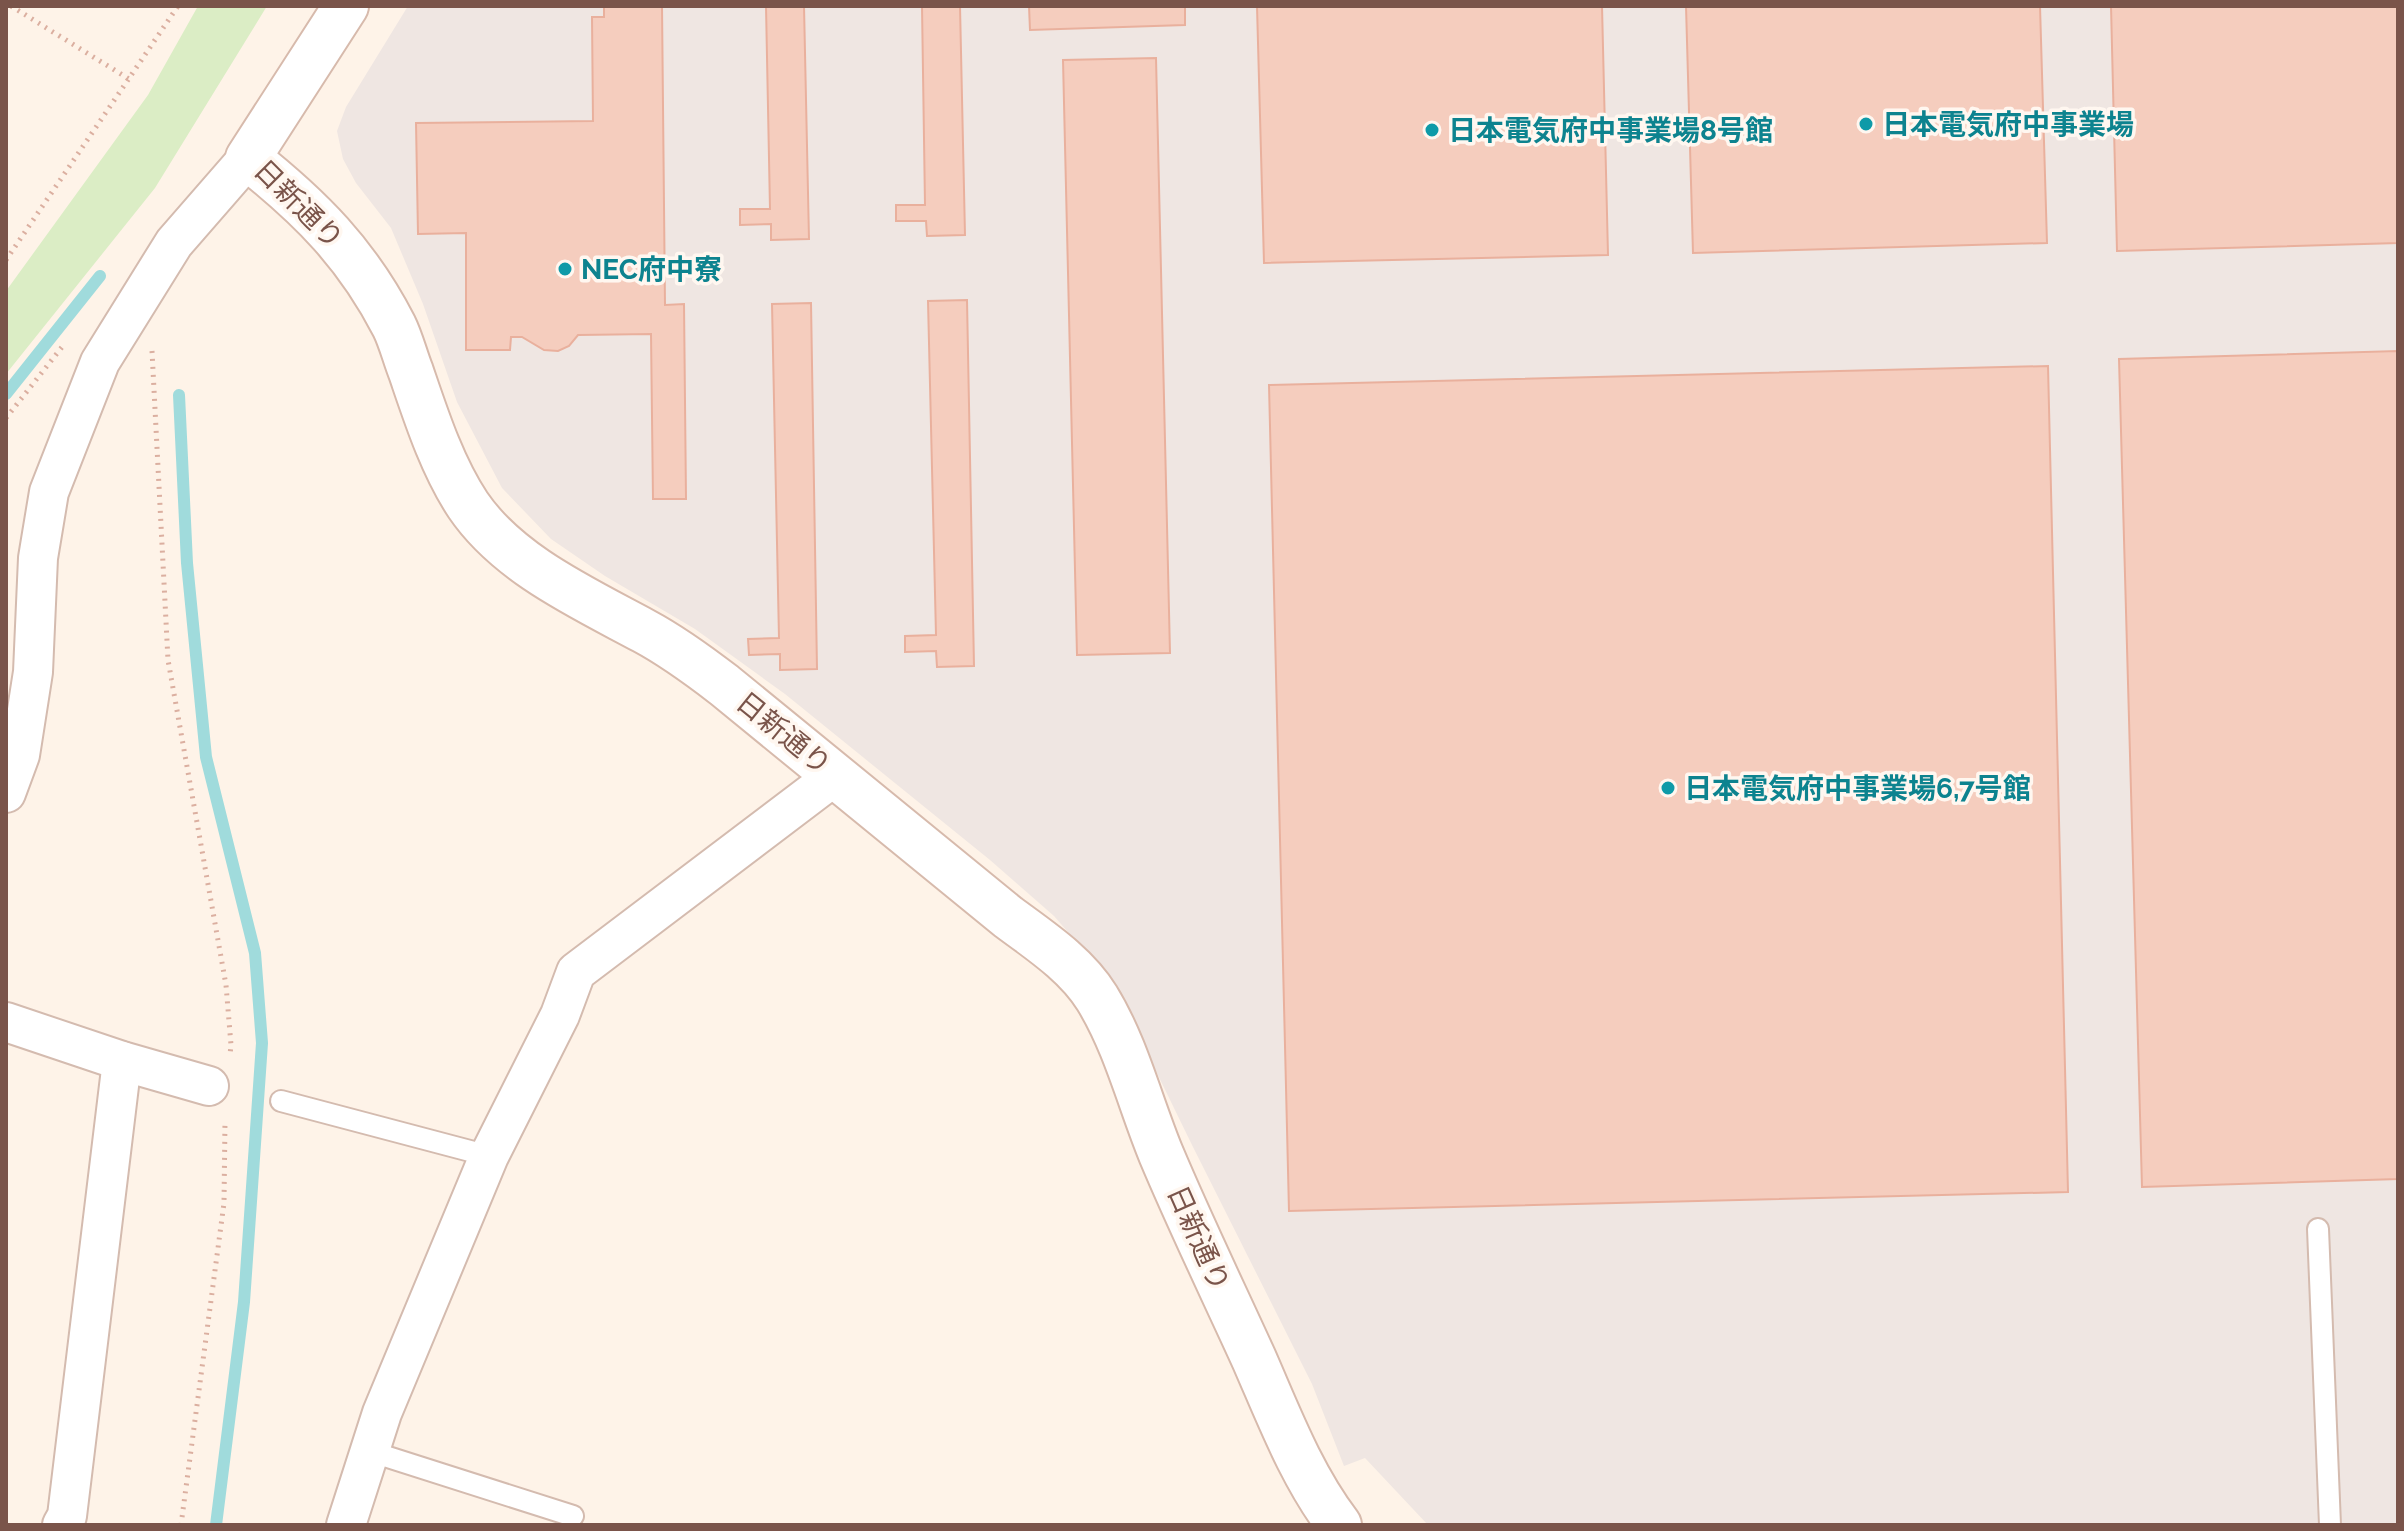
<svg xmlns="http://www.w3.org/2000/svg" width="2404" height="1531" viewBox="0 0 2404 1531" font-family="Raleway,'Noto Sans JP',sans-serif">
<style>
.industrial{fill:#efe6e2}
.green{fill:#dbedc5}
.lines{fill:none;stroke-linecap:round;stroke-linejoin:round}
.stream{stroke:#a0dbdc;stroke-width:12}
.building{fill:#f5cdbe;stroke:#e9b09d;stroke-width:2}
.lane-casing{stroke:#d4bbaf;stroke-width:24}
.street-casing{stroke:#d4bbaf;stroke-width:42}
.secondary-casing{stroke:#d7baac;stroke-width:48}
.path{stroke:#dbafa0;stroke-width:5;stroke-dasharray:2 6;stroke-linecap:butt}
.lane{stroke:#fff;stroke-width:20}
.street{stroke:#fff;stroke-width:38}
.secondary{stroke:#fff;stroke-width:44}
.culture-dot{fill:#0f9aa8;stroke:#fff7f0;stroke-width:3}
.labels{text-anchor:middle;stroke-width:7;stroke-linejoin:round;paint-order:stroke}
.culture-label{font-size:28px;font-weight:bold;fill:#0d838f;stroke:#fff7f0;text-anchor:start}
.street-label{font-size:28px;fill:#7a544a;stroke:#fff7f0}
</style>
<rect width="100%" height="100%" fill="#fef3e8"/>
<!-- industrial -->
<path class="industrial" d="M408,6H2398V1525H1428L1365,1458L1344,1466L1312,1384L1193,1147L1114,985L1054,916L990,860L785,694L695,629L605,576L551,539L502,488L457,402L423,304L391,228L356,183L343,159L337,131L346,107Z"/>
<!-- green -->
<path class="green" d="M198,6H267L155,188L6,374V291L148,95Z"/>
<g class="lines">
<!-- stream -->
<g class="stream">
<path d="M6,394L100,276"/>
<path d="M179,395L187,563L206,757L255,953L262,1043L244,1302L216,1525"/>
</g>
</g>
<!-- building -->
<g class="building">
<path d="M604,6H662L665,305L684,304L686,499H653L651,334L578,335L569,346L558,351L544,350L522,337H511L510,350H466V233L418,234L416,123L593,121L592,17H604Z"/>
<path d="M766,6H804L809,239L771,240V224L740,225V209H770Z"/>
<path d="M922,6H960L965,235L927,236L926,221H896V205H925Z"/>
<path d="M1029,6H1185V25L1030,30Z"/>
<path d="M1257,6H1602L1608,255L1264,263Z"/>
<path d="M1686,6H2040L2047,243L1693,253Z"/>
<path d="M2111,6H2398V243L2117,251Z"/>
<path d="M1156,58L1170,653L1077,655L1063,60Z"/>
<path d="M967,300L974,666L937,667L936,651L905,652V636L936,635L928,301Z"/>
<path d="M811,303L817,669L780,670V654L749,655L748,639L779,638L772,304Z"/>
<path d="M2398,351V1179L2142,1187L2119,359Z"/>
<path d="M2048,366L2068,1192L1289,1211L1269,385Z"/>
</g>
<g class="lines">
<defs>
<g id="lane">
<path d="M281,1101L489,1156"/>
<path d="M2318,1229L2330,1525"/>
<path d="M369,1451L573,1516"/>
</g>
<g id="street">
<path d="M6,793L20,755L33,672L38,558L49,492L100,362L174,243L248,158"/>
<path d="M6,1022L122,1061L209,1086"/>
<path d="M62,1525L67,1516L122,1061"/>
<path d="M346,1525L382,1413L489,1156L560,1015L576,972L836,775"/>
</g>
<path id="secondary" d="M346,6L248,158C311,208 357,254 394,326C401,340 405,357 411,372C426,416 442,466 468,505C508,564 583,598 644,631C672,646 698,665 724,685L1008,917C1039,940 1076,964 1097,998C1126,1045 1140,1103 1161,1154C1190,1223 1223,1291 1254,1359C1279,1416 1301,1475 1339,1525"/>
</defs>
<!-- lane casing -->
<use href="#lane" class="lane-casing"/>
<!-- street casing -->
<use href="#street" class="street-casing"/>
<!-- secondary casing -->
<use href="#secondary" class="secondary-casing"/>
<!-- path -->
<g class="path">
<path d="M11,6L129,79"/>
<path d="M6,260L178,6"/>
<path d="M152,351L168,660L226,985L231,1045L230,1055"/>
<path d="M6,418L62,347"/>
<path d="M181,1525L224,1203L225,1121"/>
</g>
<!-- lane -->
<use href="#lane" class="lane"/>
<!-- street -->
<use href="#street" class="street"/>
<!-- secondary -->
<use href="#secondary" class="secondary"/>
</g>
<!-- markers -->
<g class="culture-dot">
<circle cx="1866" cy="124" r="8"/>
<circle cx="1432" cy="130" r="8"/>
<circle cx="565" cy="269" r="8"/>
<circle cx="1668" cy="788" r="8"/>
</g>
<g class="labels">
<!-- culture labels -->
<g class="culture-label">
<text x="1882" y="134">日本電気府中事業場</text>
<text x="1448" y="140">日本電気府中事業場8号館</text>
<text x="581" y="279">NEC府中寮</text>
<text x="1684" y="798">日本電気府中事業場6,7号館</text>
</g>
<!-- street labels -->
<g class="street-label">
<text transform="translate(299 204) rotate(45)" y="10">日新通り</text>
<text transform="translate(784 733) rotate(39)" y="10">日新通り</text>
<text transform="translate(1199 1238) rotate(66)" y="10">日新通り</text>
</g>
</g>
<!-- border -->
<rect width="2404" height="1531" fill="none" stroke="#7a544a" stroke-width="16"/>
</svg>
